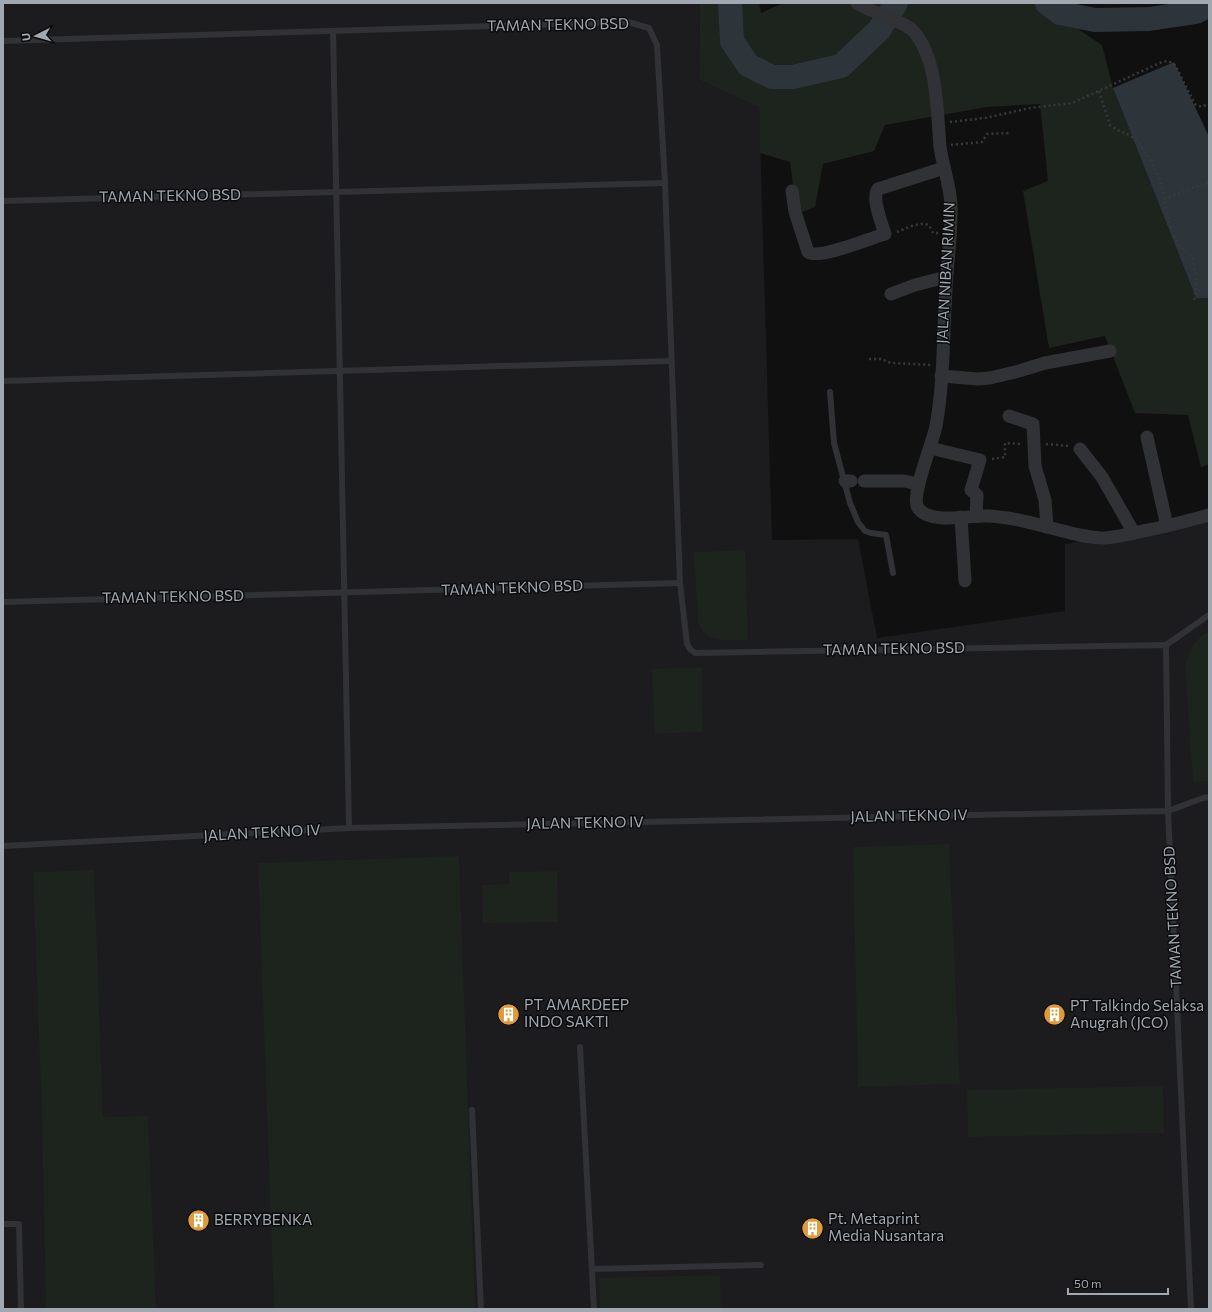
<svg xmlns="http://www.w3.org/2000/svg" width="1212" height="1312" viewBox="0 0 1212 1312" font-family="Commissioner,sans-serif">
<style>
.built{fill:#1c1c1e}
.green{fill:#1d231d}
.water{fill:#2d353a}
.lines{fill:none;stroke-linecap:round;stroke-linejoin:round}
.river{stroke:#2d353a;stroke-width:24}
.path{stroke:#37393c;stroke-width:2.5;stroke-dasharray:2 3;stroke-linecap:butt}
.service{stroke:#313235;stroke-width:6}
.minor{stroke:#313235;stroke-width:13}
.labels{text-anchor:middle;stroke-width:3;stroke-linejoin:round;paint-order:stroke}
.street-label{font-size:15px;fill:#a2a8b0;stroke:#0b0b0c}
.poi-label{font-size:15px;fill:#a2a8b0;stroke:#0b0b0c;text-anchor:start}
</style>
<rect width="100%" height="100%" fill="#101011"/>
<!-- built -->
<path class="built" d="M3,3H700L699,80L759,106L772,540L858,539L877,638L1065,611V544L1209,519V1309H3Z"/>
<!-- green -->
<g class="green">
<path d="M700,3H759L761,13L784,3H1039L1102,45L1113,88L1196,298H1209V464L1201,467L1188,415L1135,413L1105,336L1049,348L1023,191L1048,181L1040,104L987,107L885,125L874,151L823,164L815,207L797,214L790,162L760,153L759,107L699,80Z"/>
<path d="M745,550L748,640C728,640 706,645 698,622L694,552Z"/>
<path d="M1209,631V781L1193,782L1185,665C1190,649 1194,640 1209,631Z"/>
<path d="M702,667L703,732L655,734L652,669Z"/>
<path d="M949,844L960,1084L858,1087L853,847Z"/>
<path d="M459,856L475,1309H274L258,863Z"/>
<path d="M94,870L103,1117L148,1116L156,1309H46L42,1119L33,872Z"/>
<path d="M557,871L558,922L483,923L482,885L509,884V872Z"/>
<path d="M1163,1086L1164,1133L968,1137L967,1090Z"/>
<path d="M720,1275L721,1309H600L599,1278Z"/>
</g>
<!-- water -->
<path class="water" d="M1174,62L1209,137V298H1196L1113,88Z"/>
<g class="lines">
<!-- river -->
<g class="river">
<path d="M730,3L732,41L748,65L772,77H793L841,66L879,30L896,3"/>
<path d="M1047,3L1060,13L1095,20L1149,19L1196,12L1209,5"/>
</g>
<!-- path -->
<g class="path">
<path d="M1099,91L1110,125C1120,134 1130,131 1140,145C1147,154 1157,171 1161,182C1163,189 1163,198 1165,206C1168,219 1172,232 1178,244C1181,251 1190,250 1192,258C1197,272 1197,286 1194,300"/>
<path d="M950,122L985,118L1030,108L1072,103L1162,62L1168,61L1175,65L1195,104C1199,108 1204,106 1209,104"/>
<path d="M951,145L982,142L987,134L1010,133"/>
<path d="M1164,199L1209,182"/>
<path d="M897,232C904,229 921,221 928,225C930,226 932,231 933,233H938"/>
<path d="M869,359H881L891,363L931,365"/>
<path d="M1046,444L1069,446"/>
<path d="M992,459L1005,457V443L1021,444"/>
</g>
<!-- service -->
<g class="service">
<path d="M333,31L349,828"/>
<path d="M3,41L628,22L649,28L657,45L665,183L680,583L687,644L690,649L695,653L1166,645L1168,811L1191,1309"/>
<path d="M3,201L665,183"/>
<path d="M3,381L671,361"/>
<path d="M830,392L834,443L850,503L858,522L865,531L871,533L886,535L893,573"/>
<path d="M3,602L680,583"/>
<path d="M1166,645L1209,615"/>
<path d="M3,846L349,828L1168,811L1203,798L1209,797"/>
<path d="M580,1047L594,1309"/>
<path d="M472,1110L481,1309"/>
<path d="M3,1224H19L21,1309"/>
<path d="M592,1269L761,1265"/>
</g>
<!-- minor -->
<g class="minor">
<path d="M857,3C872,13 905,21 914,32C938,60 937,112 940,147C943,167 950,185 951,205C952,234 947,262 946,290C943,335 944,382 936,426C933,443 910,496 918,508C930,525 970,515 988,516C1012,517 1036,524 1059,530C1074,534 1089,538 1105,538C1118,537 1130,534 1143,531C1165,527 1187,521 1209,515"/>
<path d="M792,191L795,212L808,252C819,260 870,238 885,234C882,224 871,198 878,189L944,168"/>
<path d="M891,294L915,285L946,277"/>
<path d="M941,376L978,379L990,378L1019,371L1045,363L1110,351"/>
<path d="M1009,416L1033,424L1035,466L1045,500L1047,527"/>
<path d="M1147,437L1167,526"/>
<path d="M930,448L980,460L971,490L977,495L976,516"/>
<path d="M1080,449L1102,477L1134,533"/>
<path d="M845,481H851"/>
<path d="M864,481H904L918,484"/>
<path d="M961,517L965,581"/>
</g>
</g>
<!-- icons -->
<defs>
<symbol id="building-disc" viewBox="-11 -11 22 22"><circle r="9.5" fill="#de9a3b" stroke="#0b0b0c"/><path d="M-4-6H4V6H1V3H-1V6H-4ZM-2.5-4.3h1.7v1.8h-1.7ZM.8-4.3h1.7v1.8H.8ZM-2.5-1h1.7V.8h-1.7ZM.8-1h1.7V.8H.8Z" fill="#fff"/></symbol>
</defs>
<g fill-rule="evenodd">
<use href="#building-disc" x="496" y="1002" width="25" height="25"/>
<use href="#building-disc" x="1042" y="1002" width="25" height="25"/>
<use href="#building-disc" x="186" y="1208" width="25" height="25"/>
<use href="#building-disc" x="800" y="1216" width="25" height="25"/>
</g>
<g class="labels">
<!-- street labels -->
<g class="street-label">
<text transform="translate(558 25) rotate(-1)" y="5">TAMAN TEKNO BSD</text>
<text transform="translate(170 196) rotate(-1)" y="5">TAMAN TEKNO BSD</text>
<text transform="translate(946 273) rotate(-87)" y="5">JALAN NIBAN RIMIN</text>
<text transform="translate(512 588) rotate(-2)" y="5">TAMAN TEKNO BSD</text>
<text transform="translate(173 597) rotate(-1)" y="5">TAMAN TEKNO BSD</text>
<text transform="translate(894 649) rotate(-1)" y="5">TAMAN TEKNO BSD</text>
<text transform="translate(909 816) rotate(-1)" y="5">JALAN TEKNO IV</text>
<text transform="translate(585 823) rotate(-1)" y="5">JALAN TEKNO IV</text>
<text transform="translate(262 833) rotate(-3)" y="5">JALAN TEKNO IV</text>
<text transform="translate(1173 917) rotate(-93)" y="5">TAMAN TEKNO BSD</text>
</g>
<!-- poi labels -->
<g class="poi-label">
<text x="524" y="1010">PT AMARDEEP<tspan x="524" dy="17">INDO SAKTI</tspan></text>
<text x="1070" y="1011">PT Talkindo Selaksa<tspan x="1070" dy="17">Anugrah (JCO)</tspan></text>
<text x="828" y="1224">Pt. Metaprint<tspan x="828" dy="17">Media Nusantara</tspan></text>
<text x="214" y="1225">BERRYBENKA</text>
</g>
</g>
<!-- border -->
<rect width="1212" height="1312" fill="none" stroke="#a2a8b0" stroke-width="8"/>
<!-- north arrow -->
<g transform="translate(36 36) rotate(264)" stroke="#0b0b0c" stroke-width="3" paint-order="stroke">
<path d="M0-3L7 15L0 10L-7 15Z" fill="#a2a8b0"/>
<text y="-6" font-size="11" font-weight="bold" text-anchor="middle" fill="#a2a8b0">U</text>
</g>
<!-- scale -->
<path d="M1068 1288v6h100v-6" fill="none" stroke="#a2a8b0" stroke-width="2"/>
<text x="1074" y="1288" font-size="12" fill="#a2a8b0" stroke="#0b0b0c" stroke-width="3" paint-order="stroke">50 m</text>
</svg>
